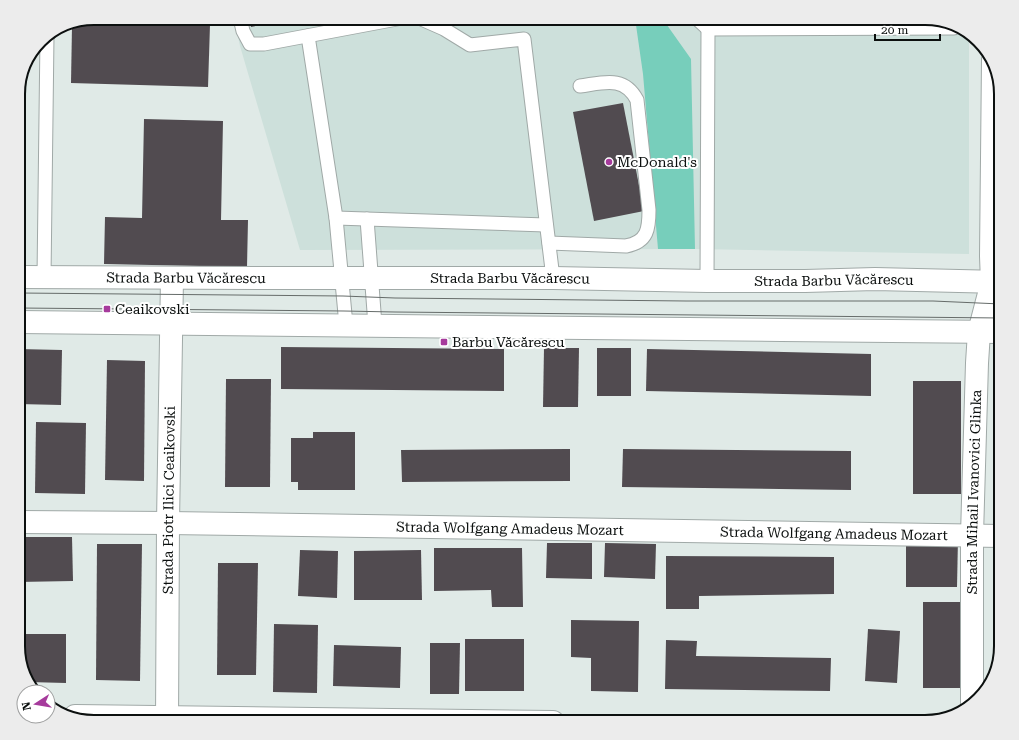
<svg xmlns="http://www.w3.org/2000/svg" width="1019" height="740" viewBox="0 0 1019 740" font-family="'Roboto Serif',serif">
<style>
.built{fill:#cde0db}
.green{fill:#77cebb}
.building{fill:#514b50}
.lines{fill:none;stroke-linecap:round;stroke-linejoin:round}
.lane-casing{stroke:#a0a9a7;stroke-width:15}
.street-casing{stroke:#a0a9a7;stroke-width:24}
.secondary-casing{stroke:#a0a9a7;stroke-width:24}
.primary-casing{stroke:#a0a9a7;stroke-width:24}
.lane{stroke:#fff;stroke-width:13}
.street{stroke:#fff;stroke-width:22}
.secondary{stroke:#fff;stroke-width:22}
.primary{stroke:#fff;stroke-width:22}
.tram{stroke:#666c6a;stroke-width:1}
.poi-dot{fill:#a63b9c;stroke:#fff;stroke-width:1.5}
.labels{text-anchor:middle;stroke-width:4;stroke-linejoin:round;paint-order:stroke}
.poi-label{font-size:14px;fill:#0c100f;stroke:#fff;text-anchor:start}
.street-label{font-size:14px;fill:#0c100f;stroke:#fff}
.rim{fill:none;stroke:#0c100f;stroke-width:2}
</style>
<rect width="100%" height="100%" fill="#e0eae7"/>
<!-- built -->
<g class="built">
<path d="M234,18H925L969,33V254L695,249L300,250L240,46Z"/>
<path d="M28,58L19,254H18V89L26,60Z"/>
</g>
<!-- green -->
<path class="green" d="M635,18H662L691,59L695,249H658L643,74Z"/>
<!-- building -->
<g class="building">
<path d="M250,18H288V19L251,27Z"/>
<path d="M85,21L210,25L208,87L71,83L72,26Z"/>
<path d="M623,103L644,211L594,221L573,112Z"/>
<path d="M144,119L223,121L221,220H248L247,267L104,264L105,217L142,218Z"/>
<path d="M281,347L504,349V391L281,389Z"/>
<path d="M544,348H579L578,407H543Z"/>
<rect x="597" y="348" width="34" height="48"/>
<path d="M18,349L62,350L61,405L18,404Z"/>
<path d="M647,349L871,354V396L646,391Z"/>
<path d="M107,360L145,361L144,481L105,480Z"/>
<path d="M226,379H271L270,487H225Z"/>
<rect x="913" y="381" width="48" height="113"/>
<path d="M36,422L86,423L85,494L35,493Z"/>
<path d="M313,432H355V490H298V482H291V438H313Z"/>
<path d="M570,449V481L402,482L401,450Z"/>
<path d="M623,449L851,451V490L622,487Z"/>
<path d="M18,537H72L73,581L18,582Z"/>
<path d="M906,537L958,538L957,587H906Z"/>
<path d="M547,543H592V579L546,578Z"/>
<path d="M605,543L656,544L655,579L604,577Z"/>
<path d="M97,544H142L140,681L96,680Z"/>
<path d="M434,548H522L523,607H492L491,590L434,591Z"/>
<path d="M300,550L338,551L337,598L298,596Z"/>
<path d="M421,550L422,600H354V551Z"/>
<path d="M666,556L834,557V594L699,596V609H666Z"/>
<path d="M218,563H258L256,675H217Z"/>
<rect x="923" y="602" width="41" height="86"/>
<path d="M571,620L639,621L638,692L591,691V658L571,657Z"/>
<path d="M274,624L318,625L317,693L273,692Z"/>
<path d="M868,629L900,631L897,683L865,681Z"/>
<path d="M18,634H66V683L28,682L18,651Z"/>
<rect x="465" y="639" width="59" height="52"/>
<path d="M666,640L697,641L696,656L831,658L830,691L665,689Z"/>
<path d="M430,643H460L459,694H430Z"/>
<path d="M334,645L401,647L400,688L333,686Z"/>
</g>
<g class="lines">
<defs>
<g id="lane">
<path d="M240,18L243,31L250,44H264L402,18"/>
<path d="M419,18L444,29L470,45L524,39L553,278"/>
<path d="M696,18L708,29L954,28"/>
<path d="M308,36L336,218L346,325"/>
<path d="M336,218L546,225"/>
<path d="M367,219L375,325"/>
<path d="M549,243L626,246C648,242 649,228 649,210L637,100C624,75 603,83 580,86"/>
<path d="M44,277L47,36"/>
<path d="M707,281L708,29"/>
</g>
<g id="street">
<path id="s1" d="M18,522L168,523L1001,536"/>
<path d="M75,716L553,722"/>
</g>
<g id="secondary">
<path id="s2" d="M972,703V535L977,363L979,332L992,282L991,256L993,60"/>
<path id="s3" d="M167,722L168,523L172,278"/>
</g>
<g id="primary">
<path id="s4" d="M18,277L265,278H553L707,281H805L875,279L1001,282"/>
<path d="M18,322L782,330L1001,332"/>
</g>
</defs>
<!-- lane casing -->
<use href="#lane" class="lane-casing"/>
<!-- street casing -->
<use href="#street" class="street-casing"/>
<!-- secondary casing -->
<use href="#secondary" class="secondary-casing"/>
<!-- primary casing -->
<use href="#primary" class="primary-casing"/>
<!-- lane -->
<use href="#lane" class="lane"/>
<!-- street -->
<use href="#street" class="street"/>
<!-- secondary -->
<use href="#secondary" class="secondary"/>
<!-- primary -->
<use href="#primary" class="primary"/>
<!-- tram -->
<g class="tram">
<path d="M18,293L343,296L395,298L686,301H933L1001,304"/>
<path d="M18,308L344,311L395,312L1001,318"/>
</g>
</g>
<!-- markers -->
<g class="poi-dot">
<circle cx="609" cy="162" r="4"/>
<rect x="103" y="305" width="8" height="8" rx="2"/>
<rect x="440" y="338" width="8" height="8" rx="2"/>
</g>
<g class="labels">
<!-- poi labels -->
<g class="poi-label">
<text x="617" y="167">McDonald's</text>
<text x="115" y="314">Ceaikovski</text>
<text x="452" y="347">Barbu Văcărescu</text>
</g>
<!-- street labels -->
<g class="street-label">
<text dy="5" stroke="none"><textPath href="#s4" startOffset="168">Strada Barbu Văcărescu</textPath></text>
<text dy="5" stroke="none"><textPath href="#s4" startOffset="492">Strada Barbu Văcărescu</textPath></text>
<text dy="5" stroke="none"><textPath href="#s4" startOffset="816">Strada Barbu Văcărescu</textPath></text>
<text dy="5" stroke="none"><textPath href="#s2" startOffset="211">Strada Mihail Ivanovici Glinka</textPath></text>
<text dy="5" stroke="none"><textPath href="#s3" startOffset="222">Strada Piotr Ilici Ceaikovski</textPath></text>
<text dy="5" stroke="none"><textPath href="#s1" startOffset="492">Strada Wolfgang Amadeus Mozart</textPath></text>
<text dy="5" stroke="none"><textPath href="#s1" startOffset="816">Strada Wolfgang Amadeus Mozart</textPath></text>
</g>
</g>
<!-- crop -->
<path d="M0 0H1019V740H0ZM94 25H925A69 69 0 0 1 994 94V646A69 69 0 0 1 925 715H94A69 69 0 0 1 25 646V94A69 69 0 0 1 94 25Z" fill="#ececec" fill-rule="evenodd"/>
<path class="rim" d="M94 25H925A69 69 0 0 1 994 94V646A69 69 0 0 1 925 715H94A69 69 0 0 1 25 646V94A69 69 0 0 1 94 25Z"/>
<!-- north arrow -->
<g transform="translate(36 704) rotate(258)"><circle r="19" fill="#ffffff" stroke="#9e9f9f"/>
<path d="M0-3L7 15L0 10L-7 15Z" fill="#a63b9c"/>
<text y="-6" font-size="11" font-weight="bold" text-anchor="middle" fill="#0c100f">N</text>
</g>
<!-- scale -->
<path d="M875 34v6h65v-6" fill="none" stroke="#0c100f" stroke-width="2"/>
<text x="881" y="34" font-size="12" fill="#0c100f" stroke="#ffffff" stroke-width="3" paint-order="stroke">20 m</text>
</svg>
